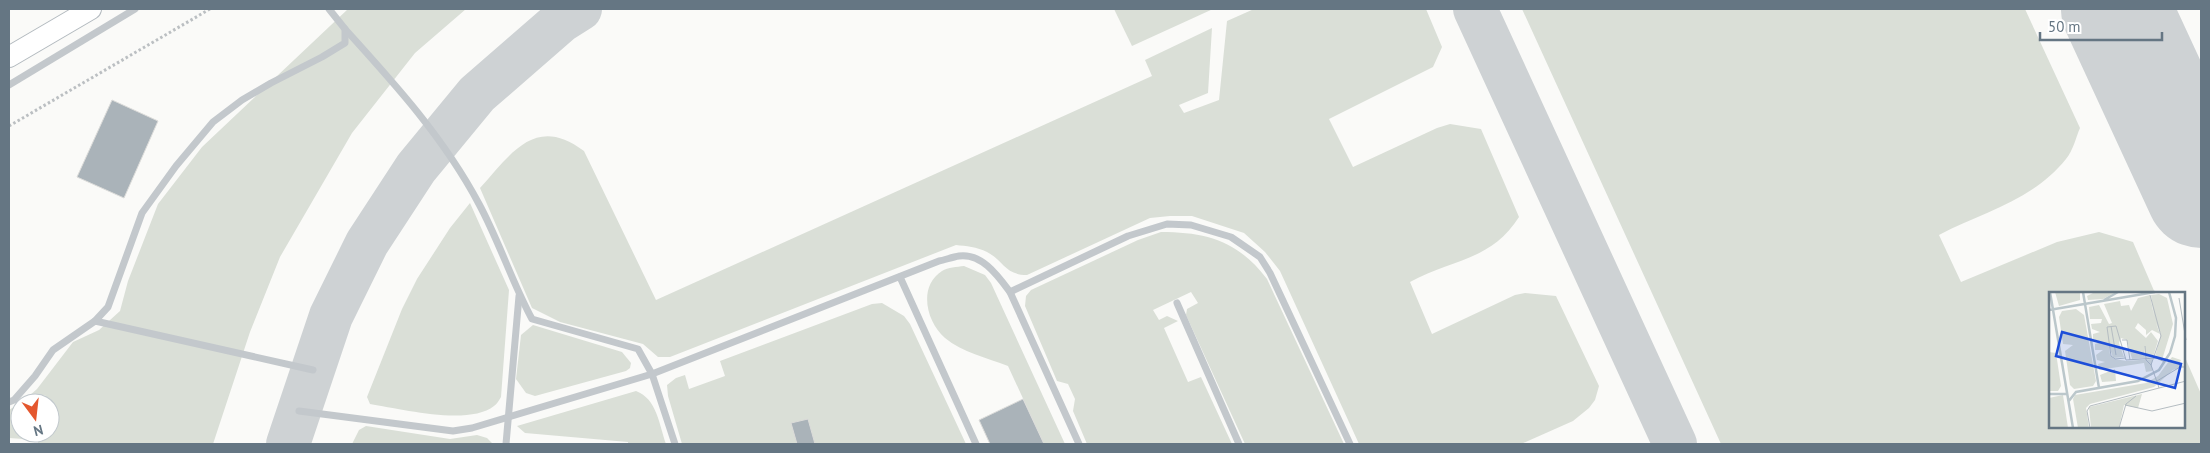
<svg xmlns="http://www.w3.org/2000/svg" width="2210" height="453" viewBox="0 0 2210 453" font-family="'PT Sans',sans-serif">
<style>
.green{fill:#dadfd7}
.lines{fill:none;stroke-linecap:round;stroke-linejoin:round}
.taxiway{stroke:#ced2d4;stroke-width:44}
.runway{stroke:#ced2d4;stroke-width:110}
.building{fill:#aab3b9;stroke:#dcdcda}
.secondary-casing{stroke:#b3babf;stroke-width:22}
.path{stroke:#bbbfc2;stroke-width:3;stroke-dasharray:2.5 2.5;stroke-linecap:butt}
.lane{stroke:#c3c8cc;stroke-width:7}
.secondary{stroke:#fff;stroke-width:20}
.inset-river{fill:none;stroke:#bbc7cb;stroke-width:2.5}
.inset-road{fill:none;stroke:#b5bdc2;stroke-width:1}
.view{fill:#1d4ed8;fill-opacity:0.15;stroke:#1d4ed8;stroke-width:2.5}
.inset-edge{fill:none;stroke:#657683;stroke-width:2.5}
</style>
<rect width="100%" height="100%" fill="#fafaf8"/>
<!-- green -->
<g class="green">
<path d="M348,9H466L415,53L352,133L280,257L250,332L213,444H38V440L9,438V410L20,403V433H50V403H21L37,389L73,342L99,330L120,311L128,281L158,204L202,147Z"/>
<path d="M1114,9H1213L1132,46Z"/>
<path d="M1254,9H1426L1442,47L1433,67L1329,119L1353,167L1437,128L1450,124L1481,129L1519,217C1491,261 1452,259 1410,282L1432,334L1515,295L1525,293L1556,296L1599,386L1595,400L1589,408L1573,421L1521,444H1359L1280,271L1265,252L1244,233L1192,216H1170L1150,218L1027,275C1005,275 1004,261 987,252C977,247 966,246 956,245L670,357H658L643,344L560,322L532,308L480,188C511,154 535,114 584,151L656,300L1152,76L1145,60L1212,28L1208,93L1179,105L1184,113L1219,100L1227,21Z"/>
<path d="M1522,9H2025L2080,128C2076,137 2073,151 2066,159C2031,202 1984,211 1939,235L1961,282L2057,242L2099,232L2133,242L2155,293H2050V427H2184V355L2201,394V444H1721Z"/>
<path d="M470,203L509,290L501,397C499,400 497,404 494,406C469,426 401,409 370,404L367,397L402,309L417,279L450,228Z"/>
<path d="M1161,232C1208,232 1239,242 1267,279L1344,444H1245L1186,315L1187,309L1198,303L1191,292L1153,310L1159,320L1167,316L1178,321L1164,328L1188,382L1201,377L1232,444H1087L1073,411L1075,399L1068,384L1057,381L1025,306L1026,296L1031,290L1138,240Z"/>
<path d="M964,266L985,275L991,283L1065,444H1044L1008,366C987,358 962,352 945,338C926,322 918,286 942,271C948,267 957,267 964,266Z"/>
<path d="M882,303L904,316L910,324L966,444H682L668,396L667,385L676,378L685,375L689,389L725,376L720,361L872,304Z"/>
<path d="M533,325L622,352L631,363L630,368L626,371L535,396L526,393L516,379L521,335Z"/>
<path d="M636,391C657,399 659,424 666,444H628V442L525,433L517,426Z"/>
<path d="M366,426L450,439L477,435L487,438L493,444H352L359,430Z"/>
</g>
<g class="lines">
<!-- taxiway -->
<g class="taxiway">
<path d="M1475,9L1675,444"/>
<path d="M288,444L331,316L367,243L416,168L477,94L561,21L580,9"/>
</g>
<!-- runway -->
<path class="runway" d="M2116,9L2201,193"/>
</g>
<!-- building -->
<g class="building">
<path d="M112,100L158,121L124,198L77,177Z"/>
<path d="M1023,399L1044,444H990L979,420Z"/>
<path d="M808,419L815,444H797L791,423Z"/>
</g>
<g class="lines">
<defs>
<path id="secondary" d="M9,57L91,9"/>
</defs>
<!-- secondary casing -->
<use href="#secondary" class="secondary-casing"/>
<!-- path -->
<path class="path" d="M9,126L210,9"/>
<!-- lane -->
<g class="lane">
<path d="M345,29C395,84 444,138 479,204C499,241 512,282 532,319L638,349L652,374L675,444"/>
<path d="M9,85L135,9"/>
<path d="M900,277L976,444"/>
<path d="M1010,292L1128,236L1167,224L1191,225L1231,237L1260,257L1270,273L1350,444"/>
<path d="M1177,303L1239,444"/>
<path d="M95,321L313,370"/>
<path d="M9,402L14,400L35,376L53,350L95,321L108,307L142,213L176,166L213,122L242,100L271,83L322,57L345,43V29L329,9"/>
<path d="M299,411L453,431L472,428L652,374L939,261C945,260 952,257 959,256C982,253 998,276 1010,292L1079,444"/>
<path d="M506,444L519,296"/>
</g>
<!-- secondary -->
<use href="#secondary" class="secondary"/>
</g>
<!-- overview -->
<g transform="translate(2049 292)">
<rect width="136" height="136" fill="#fafaf8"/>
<path d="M6,0H31V8L10,14ZM46,0H67L54,7L39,8L38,4ZM110,2L118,6L124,32L113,68L106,65L112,42L107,31L111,42L103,38L97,43V38L89,31L86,36L97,46L102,40L109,49L104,65L97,66L95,54L96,66L83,67L78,48L72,46L70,51L75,65L64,66L60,53L61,63L65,67L78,69L103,67V79L97,80L95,71L50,78L49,72L56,70L48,68L47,63L54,58H46V52L52,50L44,47V42L51,40L43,37L42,32L52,31L53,27H41L40,15L50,13L60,32L63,31L55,12L71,9L72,14L80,13L82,19L89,6L101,3L105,24L102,3ZM27,17L35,23L47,89L44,94L25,97L21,93L16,59L24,53L14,52L10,25L13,19ZM0,60L7,61L12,94L9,99H0ZM123,65L132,68L130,72L135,74L124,78L105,95L41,112L37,116L40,136H29L24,107L26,103L97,91L109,84ZM66,77L67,89L53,90L51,83ZM93,102L89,116L75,113L70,136H42L40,115ZM14,103L19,136H0V106Z" fill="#dadfd7"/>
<path class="inset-river" d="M1,0L24,136M34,0L50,96M55,8L69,0M0,18L106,0M0,102H18M19,110L27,100L89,89L110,78L121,61L126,44L127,26L120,0"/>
<path class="inset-road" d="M101,3L112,44L102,73L108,90M130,6L137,48M62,34L67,63M73,48H78L81,68M96,54L97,68L102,73M76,66L66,67L62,64L58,35L67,34L77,68L107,66L116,70M110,96L108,89L131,75H137M76,113L103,119L137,111M41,136L38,119L41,114L137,89M70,136L77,112L87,104"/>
<path class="view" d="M13,40L132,72L126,96L7,64Z"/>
<rect width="136" height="136" class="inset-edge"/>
</g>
<!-- border -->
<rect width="2210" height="453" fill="none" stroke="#657683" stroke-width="20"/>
<!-- north arrow -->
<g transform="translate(35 418) rotate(165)"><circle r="24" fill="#ffffff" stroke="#c1c8cd"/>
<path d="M0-4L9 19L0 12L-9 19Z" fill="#e4572e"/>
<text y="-8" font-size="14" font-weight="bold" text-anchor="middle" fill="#657683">N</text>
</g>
<!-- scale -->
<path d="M2040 32v8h122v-8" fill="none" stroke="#657683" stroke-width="2.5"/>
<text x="2048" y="32" font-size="15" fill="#657683" stroke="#ffffff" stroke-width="4" paint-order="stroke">50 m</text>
</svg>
